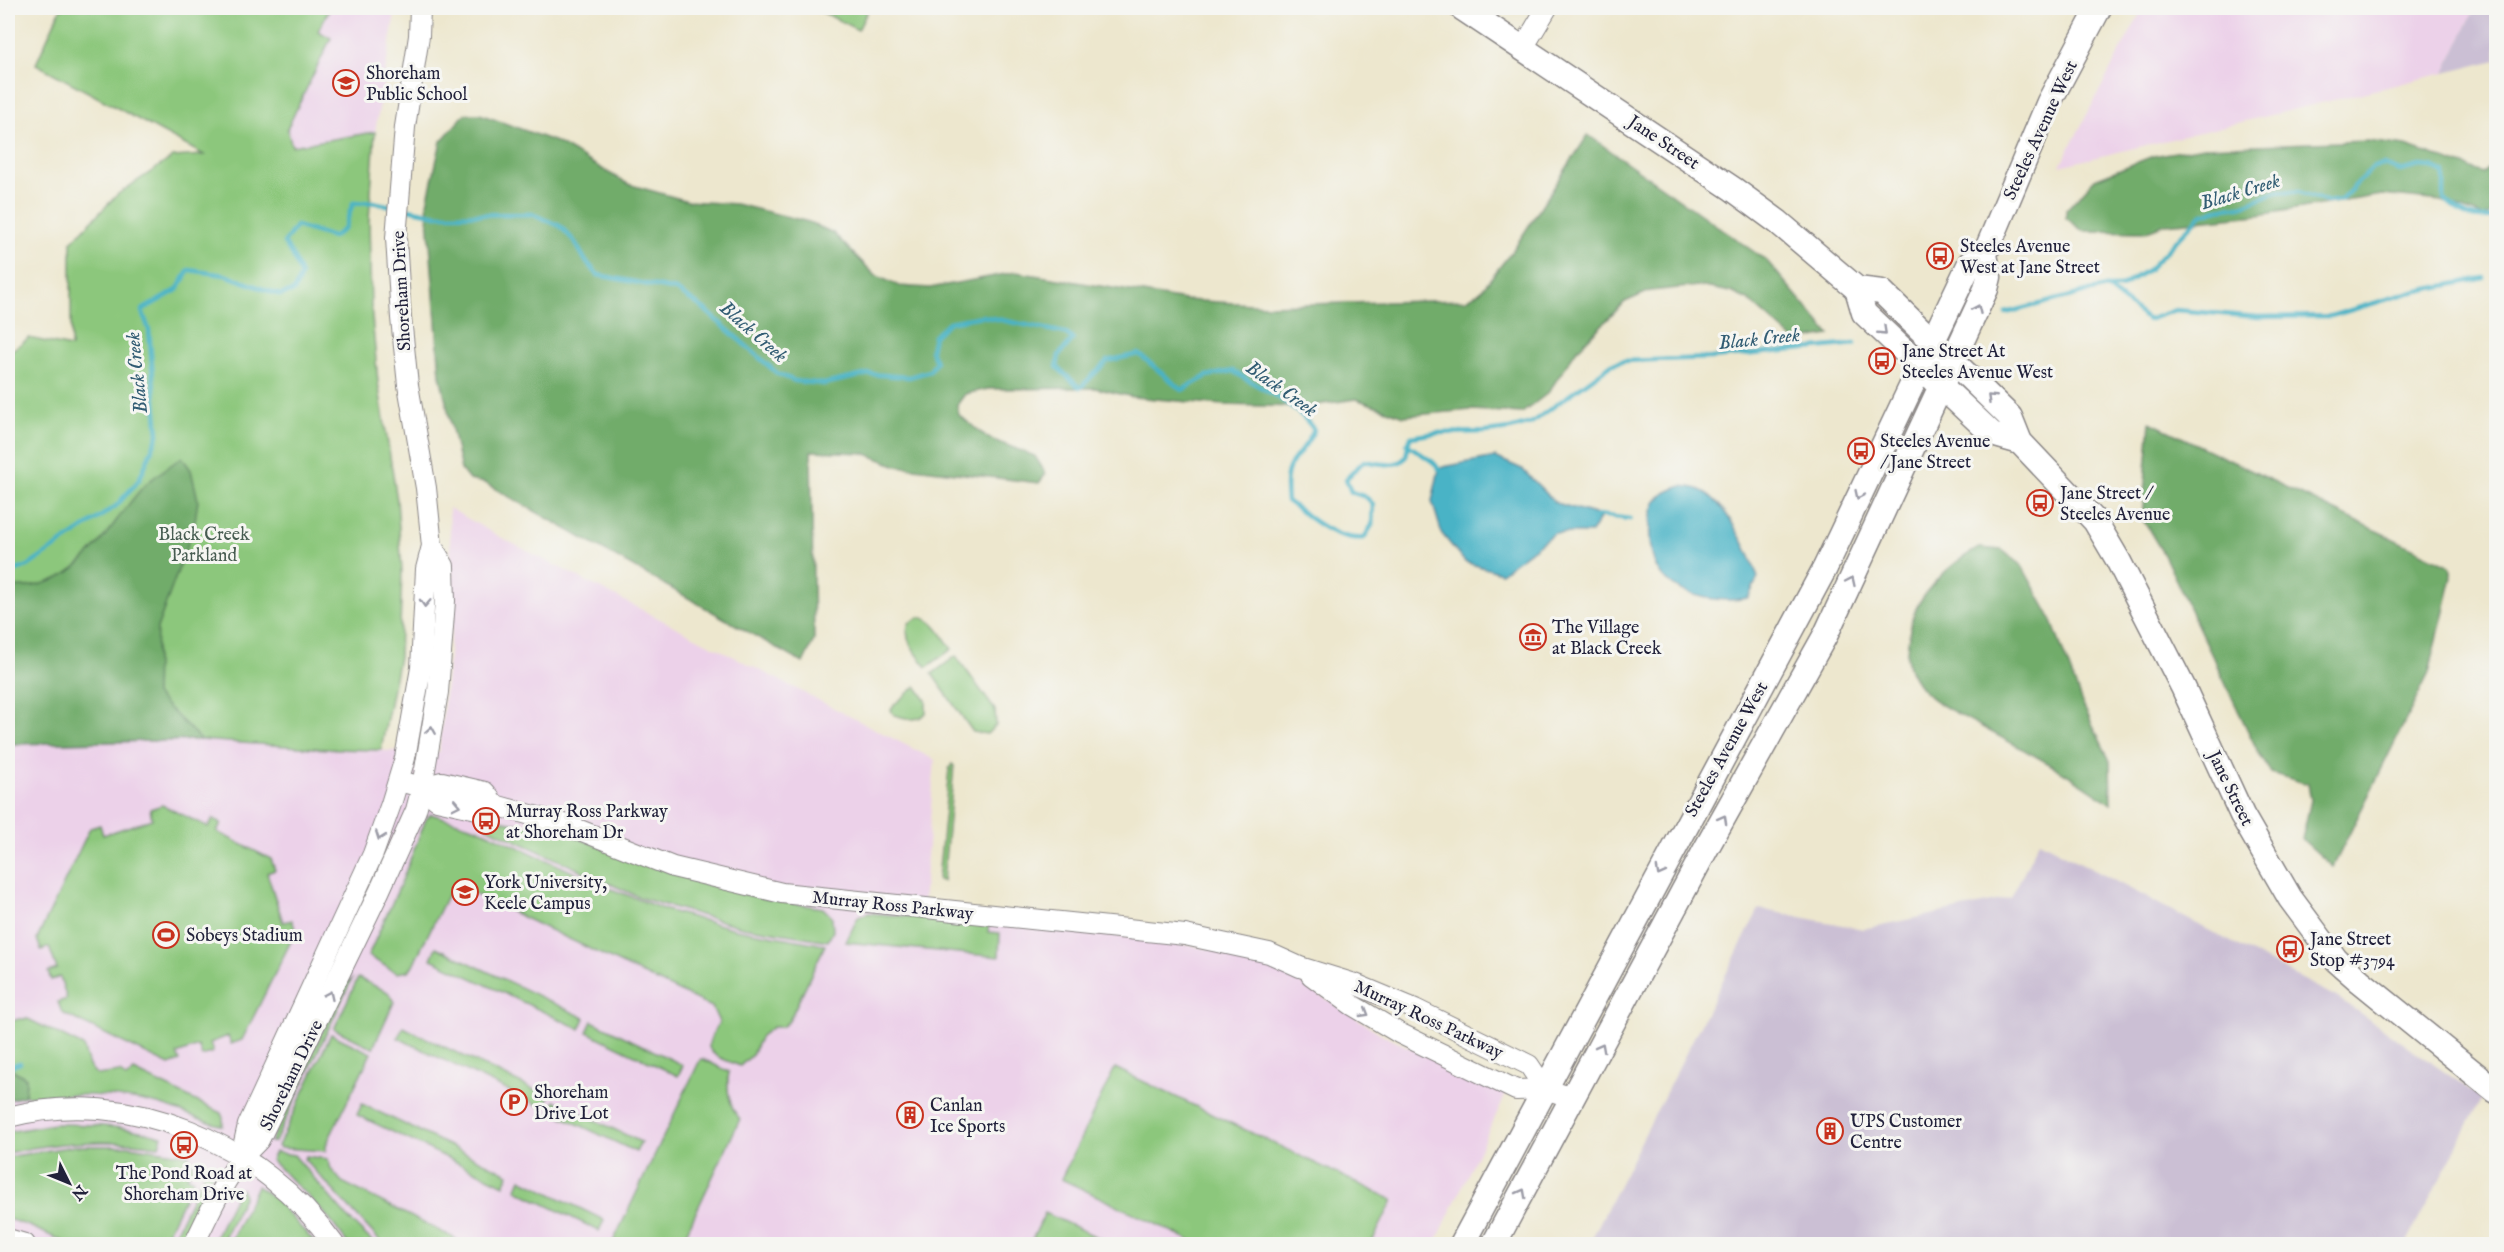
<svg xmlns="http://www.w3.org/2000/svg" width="2504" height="1252" viewBox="0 0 2504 1252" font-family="'IM FELL English',serif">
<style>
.built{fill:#ecd1e9}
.industrial{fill:#cbbfd4}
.green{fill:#8cc77b;stroke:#57745b;stroke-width:1.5}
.forest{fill:#71ac6b;stroke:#4a6753;stroke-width:1.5}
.water{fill:#48b3c6;stroke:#356a80;stroke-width:1.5}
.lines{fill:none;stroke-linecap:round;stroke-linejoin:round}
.stream{stroke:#48b3c6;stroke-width:4.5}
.minor-casing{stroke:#888484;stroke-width:22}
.major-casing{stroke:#888484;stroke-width:27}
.minor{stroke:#fff;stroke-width:20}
.major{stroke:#fff;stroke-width:24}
.oneway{stroke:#9c9ca7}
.labels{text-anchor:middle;stroke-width:6;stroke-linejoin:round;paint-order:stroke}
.poi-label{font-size:18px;fill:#22223b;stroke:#f6f6f2;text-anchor:start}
.street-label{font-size:18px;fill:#22223b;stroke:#f6f6f2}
.park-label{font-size:18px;fill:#475c51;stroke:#f6f6f2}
.water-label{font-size:20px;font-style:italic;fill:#315c73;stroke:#f6f6f2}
</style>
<rect width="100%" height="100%" fill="#f6f6f2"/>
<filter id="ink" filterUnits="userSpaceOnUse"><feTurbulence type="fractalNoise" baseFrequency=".0167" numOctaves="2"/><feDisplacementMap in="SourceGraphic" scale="12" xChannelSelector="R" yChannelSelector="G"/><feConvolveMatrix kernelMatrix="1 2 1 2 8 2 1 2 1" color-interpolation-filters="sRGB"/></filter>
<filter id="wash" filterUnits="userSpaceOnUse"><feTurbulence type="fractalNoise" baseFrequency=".008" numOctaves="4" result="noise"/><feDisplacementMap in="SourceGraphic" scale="24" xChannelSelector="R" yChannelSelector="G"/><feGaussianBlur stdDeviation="1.35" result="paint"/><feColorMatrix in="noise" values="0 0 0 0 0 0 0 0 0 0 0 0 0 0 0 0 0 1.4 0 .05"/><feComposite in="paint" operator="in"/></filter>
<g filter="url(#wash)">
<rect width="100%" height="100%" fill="#ede7ce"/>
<!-- built -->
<g class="built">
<path d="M330,8H396L375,132L292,146L287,129L331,38L318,32Z"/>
<path d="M2143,8H2475L2445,73L2060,166Z"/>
<path d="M449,508L500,537L935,760L922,916L1144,938L1225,951L1270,963L1386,1037L1507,1092L1435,1244H8V744L201,740L327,749L439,752L453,616Z"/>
</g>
<!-- industrial -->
<g class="industrial">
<path d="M2475,8H2496V60L2445,73Z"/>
<path d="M2039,841L2338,998L2482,1098L2406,1244H1589L1759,909L1863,929L2011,898Z"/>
</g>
<!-- green -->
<g class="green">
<path d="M61,8H330L318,31L331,38L287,129L292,146L375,132L369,220L371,306L378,382L397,500L402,571L399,657L381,750L327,749L201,740L8,744V353L29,338L71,347V242L118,194L173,157L204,155L36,64Z"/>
<path d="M814,8H869L858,30Z"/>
<path d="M919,617C935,619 943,637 952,649L927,667C917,654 902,640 909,623Z"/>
<path d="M956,656L995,710L996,725L987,734L973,732L932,674Z"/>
<path d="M916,686L926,700V713C917,723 906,718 894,715L891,710L895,704Z"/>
<path d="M952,764L954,766L943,881L938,880L949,769Z"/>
<path d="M162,805L208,827L213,819L221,823L217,832L271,859L275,870L267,873L283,922L292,920L296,931L242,1040L231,1044L228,1036L210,1043L213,1052L202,1056L198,1046L177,1054L180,1061L169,1065L62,1013L58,1002L67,999L60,977L51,980L48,972L57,969L49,947L41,950L37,939L90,828L100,825L103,835L152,819L150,809Z"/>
<path d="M431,814L477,828L601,885L666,910L735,929L825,945L789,1021L782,1027H773L761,1036L752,1055L740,1066C731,1062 707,1056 709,1044C710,1037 716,1029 719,1022L712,1007L464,889L459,888L449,892L413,965L409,971L397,973L368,956L401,883L426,819Z"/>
<path d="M489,818L561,832L701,883L765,899L823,908L832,917L833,931L828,941L742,927L641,898L486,827Z"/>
<path d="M868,913L989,923L988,932L1000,933L999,957L846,942L858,917Z"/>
<path d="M436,947L585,1018L580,1029L431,959Z"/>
<path d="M358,978L388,992L394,1002L373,1048L334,1029Z"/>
<path d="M352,979L275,1142H270L345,983Z"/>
<path d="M19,1019H28L83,1046L89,1066L97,1075L120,1072L126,1078L134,1071L221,1113L223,1118V1126C201,1121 180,1110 158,1104C113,1093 70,1094 25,1096L26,1078L8,1067V1022Z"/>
<path d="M592,1021L683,1065L678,1076L587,1032Z"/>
<path d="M403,1027L549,1097L544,1108L398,1038Z"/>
<path d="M331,1034L371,1053L326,1145V1151L280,1148L278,1146Z"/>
<path d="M703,1059L729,1072C726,1087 729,1108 740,1119L681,1244H612L700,1060Z"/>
<path d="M1115,1068L1393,1200L1371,1244H1198L1061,1179Z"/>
<path d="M555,1101L641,1142L636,1152L550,1111Z"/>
<path d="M362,1104L509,1174L504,1185L357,1115Z"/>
<path d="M54,1124C91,1124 126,1126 162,1136L159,1146C107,1139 59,1141 8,1153V1132Z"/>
<path d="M74,1146H129L188,1155L193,1166L192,1170L187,1176L193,1180L162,1244H69L29,1226L8,1219V1157Z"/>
<path d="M275,1152L294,1155L348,1218L375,1244H348L323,1211L271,1160Z"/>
<path d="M306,1156L328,1159L331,1169L342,1182L456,1239L454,1244H383L304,1159Z"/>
<path d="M210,1171L213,1173L179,1244H170L204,1173Z"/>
<path d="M521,1179L604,1220L599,1231L516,1190Z"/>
<path d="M257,1186L274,1198L316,1244H229Z"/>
<path d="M242,1189L244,1196L221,1244H212L235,1196Z"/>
<path d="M1045,1213L1112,1244H1030Z"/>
</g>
<!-- forest -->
<g class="forest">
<path d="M465,114H480L556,142L628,184L688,201L736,204L809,222L833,233L875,275L899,286L930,288L1016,272L1185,300L1268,305L1466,300L1480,292L1513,250L1588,135L1767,261L1830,335L1795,341L1748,300L1731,292L1698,286L1650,291L1625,302L1576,351L1548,393L1522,413L1471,410L1404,416L1356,399L1303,407L1223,405L1133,397L1095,388L988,389L965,394L957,405L959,415L988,438L1035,456L1046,474L1039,483L897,466L864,453L811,451L814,640L803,663L485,483L469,480L461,470L440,375L427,203L441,141Z"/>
<path d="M2368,141L2406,146L2484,173L2496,160V209L2484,217L2441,201L2382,195L2258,215L2166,224L2144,232L2083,231L2066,218V210L2095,179L2153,156L2204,147Z"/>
<path d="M2150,422L2450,566L2452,577L2429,673L2333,867L2302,839L2311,800L2308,784L2271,773L2258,752L2164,555L2142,518Z"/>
<path d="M182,457L191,470L198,500L194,527L157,628L155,694L201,740L8,744V587C80,592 101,535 142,488C153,476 169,467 182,457Z"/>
<path d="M1979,548L2002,550L2022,566L2050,616L2082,703L2110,761L2111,804C2071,774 2026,751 1982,727C1962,715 1932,704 1918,684C1902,662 1907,649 1911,624C1917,593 1952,562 1979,548Z"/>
<path d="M8,1067L26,1078L25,1096L8,1100Z"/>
</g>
<!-- water -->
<g class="water">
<path d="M1495,457L1522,469L1556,503L1598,515L1600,518L1591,533H1554L1501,573L1465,562L1442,534L1432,501L1439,469L1443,467Z"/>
<path d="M1682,486C1687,487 1695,487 1700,490C1724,499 1751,554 1758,578L1748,598C1721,603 1686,598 1665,579C1648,564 1646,523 1655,503C1660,494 1672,489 1682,486Z"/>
</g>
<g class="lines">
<!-- stream -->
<g class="stream">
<path d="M404,208L437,215L532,214L560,226L575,242L585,260L598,275L676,290L703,308L778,374L795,381L824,384L869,374L909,377L930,371L936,362L931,350L934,336L949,322L982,316L1065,333L1073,339L1059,355L1057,367L1080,388L1107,361L1139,354L1182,390L1207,376L1233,371C1260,388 1296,403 1314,430C1298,464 1282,456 1287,501C1310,517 1334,541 1364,538L1372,525L1373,504L1366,497L1351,492L1346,479L1364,461C1375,463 1400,469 1406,456C1408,449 1407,443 1411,437L1436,433L1486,432L1510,429L1531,423L1612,364L1624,361L1711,358L1855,344"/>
<path d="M2106,287L2148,320L2175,310L2258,317L2331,316L2408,293L2484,278"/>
<path d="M2006,313L2106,287H2121L2149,269L2201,215L2217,209L2241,206L2279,191L2299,192L2327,202L2341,200L2373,167L2384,165L2400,171L2420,166L2432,167L2444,173V199C2463,217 2471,220 2496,217"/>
<path d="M1407,444L1433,462L1439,469"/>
<path d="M1598,515L1630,519"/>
<path d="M8,573L28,566L116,506L139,480L158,435L149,330L142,310L177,290L189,270L225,275L280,295L294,291L301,275L292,254L284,243L296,226L333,237L344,229L353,203L372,202L392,206"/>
<path d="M8,1067L20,1063"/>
</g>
</g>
</g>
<g filter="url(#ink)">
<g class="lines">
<defs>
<g id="minor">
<path d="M1523,48L1547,8"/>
<path d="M399,781L422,787L437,800L477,809L495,805L567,825L673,867L782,893L1185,935L1269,953L1300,967L1355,984L1415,1009L1529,1065L1545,1089"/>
<path d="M422,787L442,782L485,792L495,805"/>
<path d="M1311,975L1352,1005L1399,1033L1516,1090L1545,1089L1573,1098"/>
<path d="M8,1117C130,1085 262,1143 334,1244"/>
<path d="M241,1156L248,1125L373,854L391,804L405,758L421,668L426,569L432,546L426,488L408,385L401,318L396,238L405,127L419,36L420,8"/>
<path d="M8,1239L25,1244"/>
<path d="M194,1244C213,1206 227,1170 259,1140L379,892L416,810L422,787L438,692L445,601L444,566L432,546"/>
</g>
<g id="major">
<path d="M1462,8L1733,189L1778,222L1857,289L1882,292L2010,417L2020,442L2095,521L2118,560L2183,687L2242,815L2290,898L2336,960L2360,981L2496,1091"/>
<path d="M1857,289L1864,313L1992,434L2020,442"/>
<path d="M1462,1244L1825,568L1970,263L1985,254"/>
<path d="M1494,1244L1707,847L1826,634L1986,289L1989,277L1985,254L2049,102L2099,8"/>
</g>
</defs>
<!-- minor casing -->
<use href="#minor" class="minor-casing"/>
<!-- major casing -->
<use href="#major" class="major-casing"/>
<!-- minor -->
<use href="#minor" class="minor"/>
<!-- major -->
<use href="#major" class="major"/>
</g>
<!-- one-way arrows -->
<defs><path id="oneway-chevron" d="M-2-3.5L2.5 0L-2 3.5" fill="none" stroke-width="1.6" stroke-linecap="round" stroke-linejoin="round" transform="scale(1.5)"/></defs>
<g class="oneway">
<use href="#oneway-chevron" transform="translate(1977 309) rotate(-66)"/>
<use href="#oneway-chevron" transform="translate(1883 331) rotate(43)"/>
<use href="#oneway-chevron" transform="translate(1991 398) rotate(-136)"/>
<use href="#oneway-chevron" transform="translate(1859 495) rotate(115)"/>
<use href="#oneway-chevron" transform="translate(1851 581) rotate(-65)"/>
<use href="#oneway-chevron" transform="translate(425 603) rotate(93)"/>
<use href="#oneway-chevron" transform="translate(431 730) rotate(-81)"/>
<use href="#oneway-chevron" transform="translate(456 805) rotate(12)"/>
<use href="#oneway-chevron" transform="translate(1723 819) rotate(-61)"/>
<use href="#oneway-chevron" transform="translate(380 836) rotate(110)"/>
<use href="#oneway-chevron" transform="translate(1660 872) rotate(118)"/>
<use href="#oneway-chevron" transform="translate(329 995) rotate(-65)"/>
<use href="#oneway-chevron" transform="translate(1365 1013) rotate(31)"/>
<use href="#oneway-chevron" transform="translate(1601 1047) rotate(-62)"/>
<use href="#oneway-chevron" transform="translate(1522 1193) rotate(-62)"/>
</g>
</g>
<!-- icons -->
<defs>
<symbol id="school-ring" viewBox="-11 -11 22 22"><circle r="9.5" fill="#f6f6f2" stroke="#c8321e" stroke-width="1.5"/><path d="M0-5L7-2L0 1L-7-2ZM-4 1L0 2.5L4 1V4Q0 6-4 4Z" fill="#c8321e"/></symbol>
<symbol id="bus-ring" viewBox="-11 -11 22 22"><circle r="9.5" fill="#f6f6f2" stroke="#c8321e" stroke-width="1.5"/><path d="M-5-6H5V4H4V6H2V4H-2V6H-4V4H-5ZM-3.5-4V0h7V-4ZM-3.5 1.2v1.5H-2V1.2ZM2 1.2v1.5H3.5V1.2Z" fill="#c8321e"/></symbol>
<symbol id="museum-ring" viewBox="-11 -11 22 22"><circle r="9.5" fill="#f6f6f2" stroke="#c8321e" stroke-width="1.5"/><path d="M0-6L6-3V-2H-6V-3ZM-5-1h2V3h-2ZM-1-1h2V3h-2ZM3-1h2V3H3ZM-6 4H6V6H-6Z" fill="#c8321e"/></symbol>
<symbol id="university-ring" viewBox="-11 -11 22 22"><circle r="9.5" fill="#f6f6f2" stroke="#c8321e" stroke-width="1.5"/><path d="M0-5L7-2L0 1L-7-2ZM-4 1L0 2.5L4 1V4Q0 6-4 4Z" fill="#c8321e"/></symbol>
<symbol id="stadium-ring" viewBox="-11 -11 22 22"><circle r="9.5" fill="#f6f6f2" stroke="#c8321e" stroke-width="1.5"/><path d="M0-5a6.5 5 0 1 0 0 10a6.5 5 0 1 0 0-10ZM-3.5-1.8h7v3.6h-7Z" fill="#c8321e"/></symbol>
<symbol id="parking-ring" viewBox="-11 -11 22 22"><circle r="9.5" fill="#f6f6f2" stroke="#c8321e" stroke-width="1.5"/><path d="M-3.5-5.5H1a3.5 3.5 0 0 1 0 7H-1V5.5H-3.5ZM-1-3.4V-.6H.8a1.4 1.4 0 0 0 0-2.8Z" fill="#c8321e"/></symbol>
<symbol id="building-ring" viewBox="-11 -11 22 22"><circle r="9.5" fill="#f6f6f2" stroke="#c8321e" stroke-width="1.5"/><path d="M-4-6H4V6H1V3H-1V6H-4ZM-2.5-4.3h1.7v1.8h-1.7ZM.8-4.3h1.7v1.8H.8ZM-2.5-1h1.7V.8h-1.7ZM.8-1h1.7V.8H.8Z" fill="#c8321e"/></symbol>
</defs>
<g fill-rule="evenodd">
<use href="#school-ring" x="331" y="68" width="30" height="30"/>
<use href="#bus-ring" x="1925" y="241" width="30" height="30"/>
<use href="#bus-ring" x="1867" y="346" width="30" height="30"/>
<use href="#bus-ring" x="1846" y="436" width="30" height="30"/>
<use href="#bus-ring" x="2025" y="488" width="30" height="30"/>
<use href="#museum-ring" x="1518" y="622" width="30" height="30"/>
<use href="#bus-ring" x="471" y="806" width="30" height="30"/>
<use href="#university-ring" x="450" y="877" width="30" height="30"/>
<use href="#stadium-ring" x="151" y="920" width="30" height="30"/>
<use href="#bus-ring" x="2275" y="934" width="30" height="30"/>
<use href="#parking-ring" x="499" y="1087" width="30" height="30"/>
<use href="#building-ring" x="895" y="1100" width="30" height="30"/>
<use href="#building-ring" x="1815" y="1116" width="30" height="30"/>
<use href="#bus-ring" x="169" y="1130" width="30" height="30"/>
</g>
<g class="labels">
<!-- poi labels -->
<g class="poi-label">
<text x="366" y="79">Shoreham<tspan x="366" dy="21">Public School</tspan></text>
<text x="1960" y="252">Steeles Avenue<tspan x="1960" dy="21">West at Jane Street</tspan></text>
<text x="1902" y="357">Jane Street At<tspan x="1902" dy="21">Steeles Avenue West</tspan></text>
<text x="1880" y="447">Steeles Avenue<tspan x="1880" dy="21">/ Jane Street</tspan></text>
<text x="2060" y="499">Jane Street /<tspan x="2060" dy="21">Steeles Avenue</tspan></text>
<text x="1552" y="633">The Village<tspan x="1552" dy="21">at Black Creek</tspan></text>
<text x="506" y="817">Murray Ross Parkway<tspan x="506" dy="21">at Shoreham Dr</tspan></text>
<text x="484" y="888">York University,<tspan x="484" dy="21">Keele Campus</tspan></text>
<text x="186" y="941">Sobeys Stadium</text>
<text x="2310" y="945">Jane Street<tspan x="2310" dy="21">Stop #3794</tspan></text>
<text x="534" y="1098">Shoreham<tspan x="534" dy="21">Drive Lot</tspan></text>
<text x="930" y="1111">Canlan<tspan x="930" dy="21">Ice Sports</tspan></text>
<text x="1850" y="1127">UPS Customer<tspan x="1850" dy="21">Centre</tspan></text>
<text x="184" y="1179" text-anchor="middle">The Pond Road at<tspan x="184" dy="21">Shoreham Drive</tspan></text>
</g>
<!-- street labels -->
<g class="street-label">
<text transform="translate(2040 130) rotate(-65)" y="6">Steeles Avenue West</text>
<text transform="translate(1664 142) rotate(34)" y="6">Jane Street</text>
<text transform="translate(401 291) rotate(-93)" y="6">Shoreham Drive</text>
<text transform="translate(1726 749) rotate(-61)" y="6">Steeles Avenue West</text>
<text transform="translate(2231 788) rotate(64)" y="6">Jane Street</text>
<text transform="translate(893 905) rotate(6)" y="6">Murray Ross Parkway</text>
<text transform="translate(1429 1019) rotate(25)" y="6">Murray Ross Parkway</text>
<text transform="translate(291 1075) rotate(-64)" y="6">Shoreham Drive</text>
</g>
<!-- park labels -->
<g class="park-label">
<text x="204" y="540">Black Creek<tspan x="204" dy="21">Parkland</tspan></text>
</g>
<!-- water labels -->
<g class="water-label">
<text transform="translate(2240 191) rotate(-17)" y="7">Black Creek</text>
<text transform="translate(754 331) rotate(41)" y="7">Black Creek</text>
<text transform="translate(1759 338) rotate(-6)" y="7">Black Creek</text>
<text transform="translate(136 373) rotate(-96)" y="7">Black Creek</text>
<text transform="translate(1282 388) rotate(35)" y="7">Black Creek</text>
</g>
</g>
<!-- margin -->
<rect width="2504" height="1252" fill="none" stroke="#f6f6f2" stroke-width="30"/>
<!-- north arrow -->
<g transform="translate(69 1183) rotate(133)" stroke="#f6f6f2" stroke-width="4.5" paint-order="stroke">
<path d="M0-4.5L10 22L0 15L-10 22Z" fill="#22223b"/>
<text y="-9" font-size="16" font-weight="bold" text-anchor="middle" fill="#22223b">N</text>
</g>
</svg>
